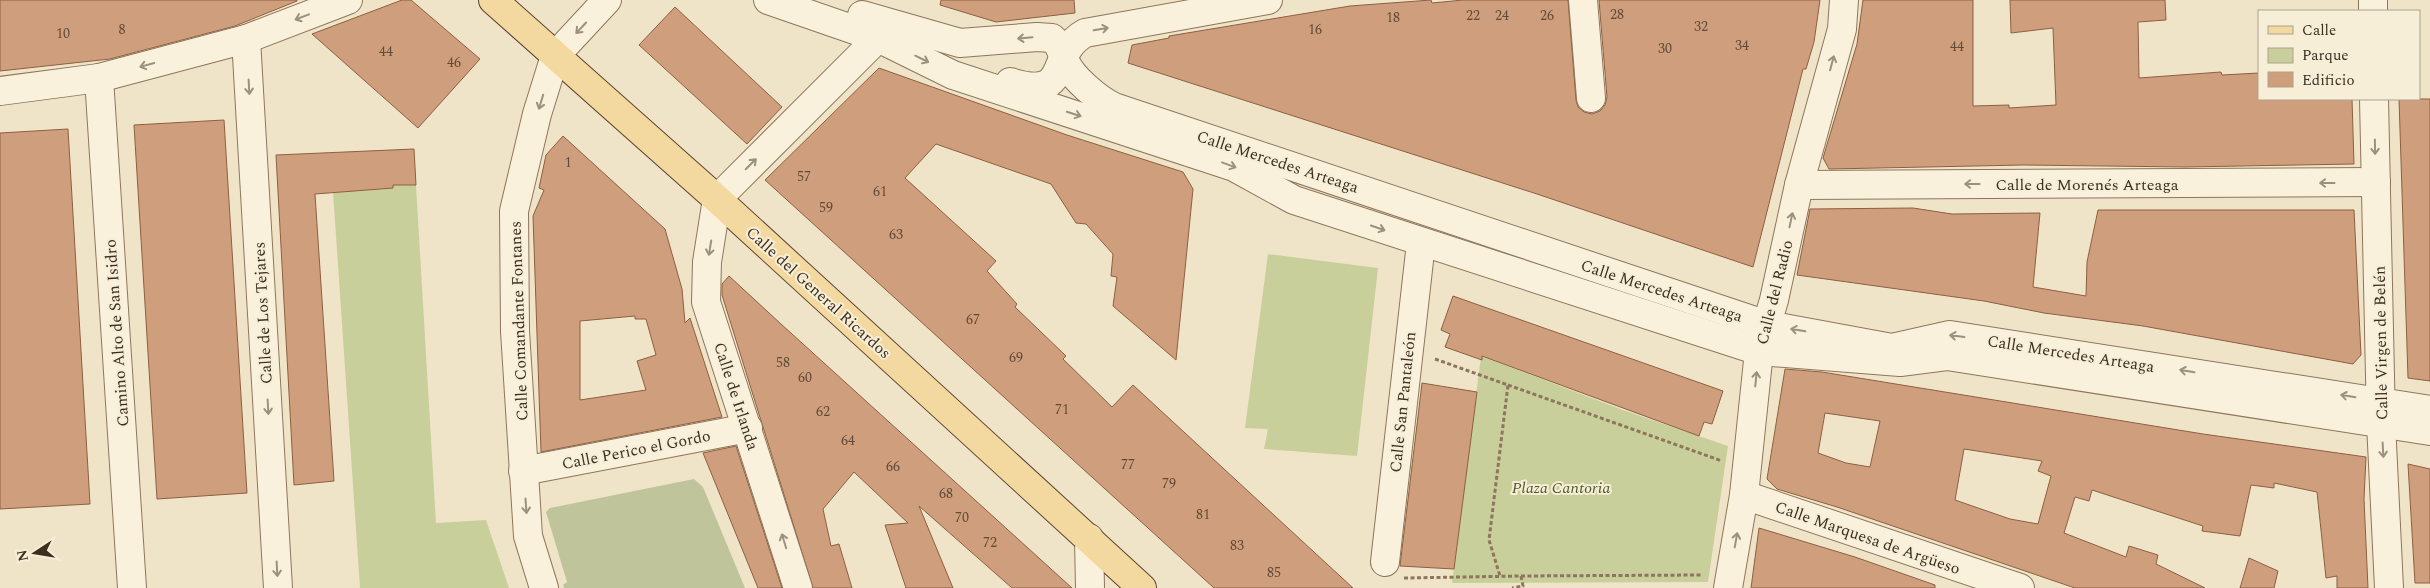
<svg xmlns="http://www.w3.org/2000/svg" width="2430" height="588" viewBox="0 0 2430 588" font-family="Spectral,serif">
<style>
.green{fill:#c9cf9b}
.cemetery{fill:#bfc49a}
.building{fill:#cf9f7d;stroke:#8d5f41;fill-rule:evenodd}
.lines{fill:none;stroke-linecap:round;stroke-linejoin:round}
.minor-casing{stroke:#8d765c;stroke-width:30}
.major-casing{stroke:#5b4430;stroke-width:30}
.path{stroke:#8d765c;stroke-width:3;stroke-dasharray:4 2.5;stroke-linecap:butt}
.minor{stroke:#faf1dc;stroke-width:28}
.major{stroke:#f3d9a0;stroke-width:28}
.oneway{stroke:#9c907e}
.labels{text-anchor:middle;stroke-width:4;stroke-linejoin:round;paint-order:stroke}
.number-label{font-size:14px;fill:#624a37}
.street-label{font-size:16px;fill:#3d2e20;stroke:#f7eed8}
.park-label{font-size:16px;font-style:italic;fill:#4d5a26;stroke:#f7eed8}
</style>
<rect width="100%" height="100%" fill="#f0e4c8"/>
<!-- green -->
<g class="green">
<path d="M393,185H416L436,523L486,520L509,588H360L333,192L392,188Z"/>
<path d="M1268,254L1378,268L1357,456L1264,449L1268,429L1245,428Z"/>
<path d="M1481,356L1623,410L1728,446L1708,582L1452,583Z"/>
</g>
<!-- cemetery -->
<path class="cemetery" d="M694,479L703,487L745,588H564L563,585L567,582L546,512L550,508Z"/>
<!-- building -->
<g class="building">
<path d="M0,0H297V1L235,26L110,59L0,71Z"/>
<path d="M402,0H411L480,59L418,128L312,34Z"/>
<path d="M941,0H1074L1075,13L996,22L940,5Z"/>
<path d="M1431,0L1432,3L1463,0H1568L1576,100L1578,107L1584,112L1592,114L1600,111L1605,105L1607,97L1599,0H1820L1814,42L1806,69H1803L1753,267L1537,194L1128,63L1132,45L1169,38V36L1350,6Z"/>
<path d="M1863,0H1973V106L2009,105V108L2056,105L2053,28L2011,33L2010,0H2165L2166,20L2138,22L2139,78L2221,72L2222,75L2259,73V99H2352L2354,164L2185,167L2023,165L1829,169L1823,158L1857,44Z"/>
<path d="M675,7L782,107L747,144L639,45Z"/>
<path d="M879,68L1067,135L1183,172L1193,189L1176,360L1113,306L1117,277L1111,276L1113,254L1086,224L1076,223L1051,184L936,144L905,178L996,261L987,271L1017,304L1015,307L1066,356L1063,359L1112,407L1133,385L1353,588H1214L765,180Z"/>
<path d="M2399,99H2430V381L2408,378Z"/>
<path d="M224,120L247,493L157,499L134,125Z"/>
<path d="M68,129L90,504L0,509V133Z"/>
<path d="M563,136L665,229L682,289L685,323L690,318L722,417L541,452L533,216L544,190L539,188L546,155ZM635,316V319H646L656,355L637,361L646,390L580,400V321Z"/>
<path d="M414,149L416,185H393V188L315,194L334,481L294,485L276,155Z"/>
<path d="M1913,208L1952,214L2040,213L2033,287L2086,296L2087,262L2098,210H2354L2361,355L2353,364L2143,326L2044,313L1984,301L1797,275L1810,209Z"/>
<path d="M729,276L781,324L1072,588H1012L919,506L953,588H906L885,525L908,523L854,472L823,509L831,546L839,544L852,588H813L722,295V284Z"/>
<path d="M1453,296L1723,391L1712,424L1704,422L1699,436L1482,356V360L1445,347L1450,334L1441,330Z"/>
<path d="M1785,369L1822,372L2203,434L2366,457L2364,499L2368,588H2337V576L2326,578L2317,492L2274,483V488L2251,485L2240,536L2202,531L2203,526L2092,490L2089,501L2075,497L2064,533L2126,557L2129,546L2158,555L2156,564L2205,588H2075L1837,507L1777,489L1767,479ZM1825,413L1880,421L1870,467L1846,463L1818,453ZM1964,449L2042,461L2038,471L2051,476L2038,524L2010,519L1955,500Z"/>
<path d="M1422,383L1477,392L1454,569L1400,566Z"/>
<path d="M736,446L782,588H758L703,453Z"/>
<path d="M2408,464L2430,469V583H2415Z"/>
<path d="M1759,528L1855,557L1935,585V588H1751Z"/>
<path d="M2249,558L2278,571L2274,588H2240Z"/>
</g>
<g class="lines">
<defs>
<g id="minor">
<path d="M768,0L878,38L953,75L1234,167L1294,200L1759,351L1900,362L1947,356L2430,431"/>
<path d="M1583,0L1591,98"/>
<path d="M2373,0V11"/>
<path d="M862,15L960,43L1037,37L1052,38C1061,45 1061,52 1065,61C1072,78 1099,100 1114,107L1767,325L1892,348L1950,335L2430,410"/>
<path d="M246,39L278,588"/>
<path d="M99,78L132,588"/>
<path d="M1010,82C1074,101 1046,55 1085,33L1268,0"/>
<path d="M0,91L99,78L246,39L348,0"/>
<path d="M2374,99L2381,423L2389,588"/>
<path d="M1799,185L2376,182"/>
<path d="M523,471L748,428"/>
<path d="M1744,495L2020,588"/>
<path d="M1089,538L1090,588"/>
<path d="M1385,562L1421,243"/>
<path d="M544,588L528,536L515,331L514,211L537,114L555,56L607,0"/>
<path d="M798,588L706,302L707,262L717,199L878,38"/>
<path d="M1728,588L1744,495L1759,351L1774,300L1799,185L1842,29L1844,0"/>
</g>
<path id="major" d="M493,0L717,199L1142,588"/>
</defs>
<!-- minor casing -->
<use href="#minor" class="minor-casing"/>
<!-- major casing -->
<use href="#major" class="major-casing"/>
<!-- path -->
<g class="path">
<path d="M1435,359L1508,385L1489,540L1500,576"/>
<path d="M1508,385L1722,461"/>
<path d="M1521,576L1703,575"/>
<path d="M1404,578L1521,576L1523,586L1512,588"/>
</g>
<!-- minor -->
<use href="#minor" class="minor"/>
<!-- major -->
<use href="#major" class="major"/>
</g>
<!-- one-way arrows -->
<defs><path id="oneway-shaft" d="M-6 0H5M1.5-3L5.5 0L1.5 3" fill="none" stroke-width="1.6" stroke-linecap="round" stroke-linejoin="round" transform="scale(1.25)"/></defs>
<g class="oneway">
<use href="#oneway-shaft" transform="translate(302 17) rotate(159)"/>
<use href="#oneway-shaft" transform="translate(581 28) rotate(133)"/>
<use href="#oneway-shaft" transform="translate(1101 29) rotate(-10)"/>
<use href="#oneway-shaft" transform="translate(1025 38) rotate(175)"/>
<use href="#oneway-shaft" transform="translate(922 59) rotate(26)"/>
<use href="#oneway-shaft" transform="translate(1832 63) rotate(-75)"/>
<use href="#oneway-shaft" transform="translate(147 65) rotate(165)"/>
<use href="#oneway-shaft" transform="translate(249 87) rotate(87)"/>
<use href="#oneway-shaft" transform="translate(541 102) rotate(107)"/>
<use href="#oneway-shaft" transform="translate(1074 114) rotate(18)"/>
<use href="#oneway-shaft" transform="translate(2375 147) rotate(89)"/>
<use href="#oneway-shaft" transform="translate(751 164) rotate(-45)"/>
<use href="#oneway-shaft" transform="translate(1229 165) rotate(20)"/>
<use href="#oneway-shaft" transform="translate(2327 183) rotate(180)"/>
<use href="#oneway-shaft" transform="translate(1972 184) rotate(180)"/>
<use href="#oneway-shaft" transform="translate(1791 220) rotate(-78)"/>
<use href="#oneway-shaft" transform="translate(1378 228) rotate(19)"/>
<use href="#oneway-shaft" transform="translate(710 248) rotate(99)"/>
<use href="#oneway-shaft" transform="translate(1798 330) rotate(-170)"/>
<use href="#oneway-shaft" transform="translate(1957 336) rotate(-173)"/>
<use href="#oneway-shaft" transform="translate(2187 371) rotate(-171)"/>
<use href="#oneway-shaft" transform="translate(1756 379) rotate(-84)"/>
<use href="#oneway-shaft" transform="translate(2348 396) rotate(-171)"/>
<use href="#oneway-shaft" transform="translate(268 407) rotate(87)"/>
<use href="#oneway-shaft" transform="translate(2383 450) rotate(87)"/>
<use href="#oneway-shaft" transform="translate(526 506) rotate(86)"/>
<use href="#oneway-shaft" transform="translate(1736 540) rotate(-80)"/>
<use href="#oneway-shaft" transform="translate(784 541) rotate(-107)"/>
<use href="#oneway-shaft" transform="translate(277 569) rotate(87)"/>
</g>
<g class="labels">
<!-- number labels -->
<g class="number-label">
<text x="1617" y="19">28</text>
<text x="1473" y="20">22</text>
<text x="1502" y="20">24</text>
<text x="1547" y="20">26</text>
<text x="1393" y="22">18</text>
<text x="1701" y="31">32</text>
<text x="122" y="34">8</text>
<text x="1315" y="34">16</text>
<text x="63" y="38">10</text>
<text x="1742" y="50">34</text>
<text x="1957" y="51">44</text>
<text x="1665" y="53">30</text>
<text x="386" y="56">44</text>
<text x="454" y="67">46</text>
<text x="568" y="167">1</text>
<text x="804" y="181">57</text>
<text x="880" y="196">61</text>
<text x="826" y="212">59</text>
<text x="896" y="239">63</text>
<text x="973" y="324">67</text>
<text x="1016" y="362">69</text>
<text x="783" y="367">58</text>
<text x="805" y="382">60</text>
<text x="1062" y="414">71</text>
<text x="823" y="416">62</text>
<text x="848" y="445">64</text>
<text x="1128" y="469">77</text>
<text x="893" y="471">66</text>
<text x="1169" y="488">79</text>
<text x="946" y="498">68</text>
<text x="1203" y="519">81</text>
<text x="962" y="522">70</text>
<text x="990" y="547">72</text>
<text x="1237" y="550">83</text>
<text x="1274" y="577">85</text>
</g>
<!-- street labels -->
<g class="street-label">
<text transform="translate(1278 161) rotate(18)" y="6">Calle Mercedes Arteaga</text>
<text x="2087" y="190">Calle de Morenés Arteaga</text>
<text transform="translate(1662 290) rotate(18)" y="6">Calle Mercedes Arteaga</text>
<text transform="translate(819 292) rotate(42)" y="6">Calle del General Ricardos</text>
<text transform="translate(1774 292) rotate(-76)" y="6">Calle del Radio</text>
<text transform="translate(262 313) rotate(-93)" y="6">Calle de Los Tejares</text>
<text transform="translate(518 321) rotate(-92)" y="6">Calle Comandante Fontanes</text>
<text transform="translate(116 333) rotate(-94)" y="6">Camino Alto de San Isidro</text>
<text transform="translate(2380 343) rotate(-91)" y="6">Calle Virgen de Belén</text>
<text transform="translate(2071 353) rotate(9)" y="6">Calle Mercedes Arteaga</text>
<text transform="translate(737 396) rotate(72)" y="6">Calle de Irlanda</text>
<text transform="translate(1402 402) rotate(-84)" y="6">Calle San Pantaleón</text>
<text transform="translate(636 449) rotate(-11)" y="6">Calle Perico el Gordo</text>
<text transform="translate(1868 537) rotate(19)" y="6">Calle Marquesa de Argüeso</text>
</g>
<!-- park labels -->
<g class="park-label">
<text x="1561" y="493">Plaza Cantoria</text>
</g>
</g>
<!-- legend -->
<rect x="2258" y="10" width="162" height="90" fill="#f7eed8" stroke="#ada18e"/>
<rect x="2268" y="26" width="25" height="8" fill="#f3d9a0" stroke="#ada18e"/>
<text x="2302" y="35" font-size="15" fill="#3d2e20">Calle</text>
<rect x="2268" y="48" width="25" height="15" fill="#c9cf9b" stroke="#ada18e"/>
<text x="2302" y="60" font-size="15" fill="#3d2e20">Parque</text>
<rect x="2268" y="72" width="25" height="15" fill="#cf9f7d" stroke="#ada18e"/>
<text x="2302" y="85" font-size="15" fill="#3d2e20">Edificio</text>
<!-- north arrow -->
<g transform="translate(35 553) rotate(258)" stroke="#f7eed8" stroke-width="4" paint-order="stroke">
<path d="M0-4L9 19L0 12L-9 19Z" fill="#3d2e20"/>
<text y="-8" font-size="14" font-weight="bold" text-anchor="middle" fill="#3d2e20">N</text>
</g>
</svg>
